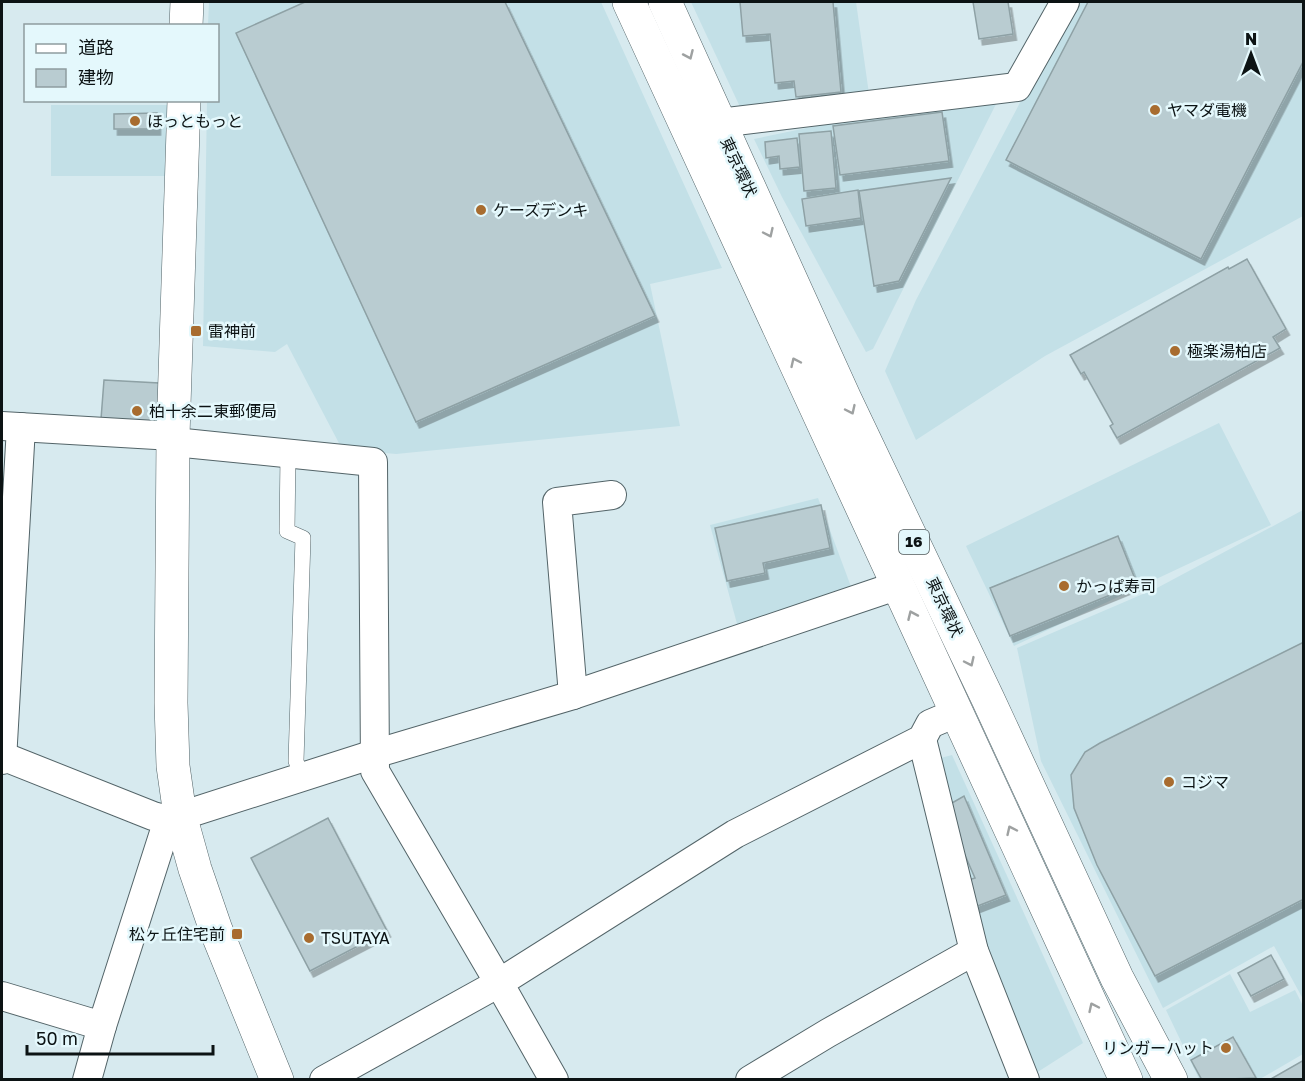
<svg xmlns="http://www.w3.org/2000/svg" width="1305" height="1081" viewBox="0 0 1305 1081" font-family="'Golos Text','Noto Sans JP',sans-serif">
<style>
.built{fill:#c3e0e7}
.building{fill:#b9ccd1;stroke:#8ea1a5;stroke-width:1.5;filter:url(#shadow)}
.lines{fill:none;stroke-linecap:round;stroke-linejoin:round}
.service-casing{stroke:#536468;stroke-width:16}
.minor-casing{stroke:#536468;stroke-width:30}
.tertiary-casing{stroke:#536468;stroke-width:34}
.trunk-casing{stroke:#536468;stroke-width:34}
.service{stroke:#fff;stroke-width:15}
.minor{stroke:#fff;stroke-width:28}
.tertiary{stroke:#fff;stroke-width:33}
.trunk{stroke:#fff;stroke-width:33}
.oneway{stroke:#9ea1a1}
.poi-dot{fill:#a86c2f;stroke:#e4f8fc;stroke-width:2}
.labels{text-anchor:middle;stroke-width:5;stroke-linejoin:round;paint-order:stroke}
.shield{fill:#e4f8fc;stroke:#4d585a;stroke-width:1.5}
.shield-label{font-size:15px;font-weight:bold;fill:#0c1314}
.poi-label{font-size:16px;fill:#0c1314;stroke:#e4f8fc;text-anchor:start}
.street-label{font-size:16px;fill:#0c1314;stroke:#e4f8fc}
</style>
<defs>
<filter id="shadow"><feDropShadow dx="3.5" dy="6" stdDeviation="0" flood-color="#0004"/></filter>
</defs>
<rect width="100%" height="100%" fill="#d7eaef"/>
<!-- built -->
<g class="built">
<path d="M209,2H601L722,268L650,284L680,426L396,454L342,449L287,344L275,352L203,346L207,101L218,100V26L208,25Z"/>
<path d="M691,2H856L869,94L741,109Z"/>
<path d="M1073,2H1303V216L1045,356L916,440L885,371L916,300Z"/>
<path d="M997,102L873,349L866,352L782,197L754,139L826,124Z"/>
<rect x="51" y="105" width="118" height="71"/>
<path d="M1219,423L1271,525L1014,646L966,546Z"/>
<path d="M818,498L853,592L739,631L710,525Z"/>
<path d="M1303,510V999L1274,946L1163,1008L1041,761L1017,648L1157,588Z"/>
<path d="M952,755L1083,1043L1033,1075L991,972L937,759Z"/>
<path d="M1230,974L1250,1012L1295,990L1303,1006V1054L1260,1079H1199L1166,1010Z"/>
</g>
<!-- building -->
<g class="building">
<path d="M305,2H505L655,316L416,422L236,33Z"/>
<path d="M740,2H833L841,92L796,97L794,81L775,83L770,34L743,36Z"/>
<path d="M973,2H1008L1013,34L979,39Z"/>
<path d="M1088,2H1304V60L1201,259L1006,160Z"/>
<path d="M942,112L949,161L840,175L833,126Z"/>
<path d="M157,113V129H114V114Z"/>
<path d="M831,131L836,188L804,191L799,134Z"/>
<path d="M797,138L800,167L780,169L779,156L766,158L765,142Z"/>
<path d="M951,178L899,281L874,286L859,191Z"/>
<path d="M858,190L861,218L806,226L802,199Z"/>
<path d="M1247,259L1286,329L1273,337L1280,348L1117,438L1110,426L1113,424L1084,372L1081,374L1070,355L1228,267L1229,269Z"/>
<path d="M104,380L159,383L157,422L101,419Z"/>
<path d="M821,505L830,548L763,563L765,573L727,581L715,528Z"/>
<path d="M1118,536L1137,584L1010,636L990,588Z"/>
<path d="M1304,642V899L1155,976L1097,865L1074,808L1071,775L1085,752L1100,743Z"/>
<path d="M964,796L1006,895L975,907L965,881L975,878L957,837L952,803Z"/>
<path d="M328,818L387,931L310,971L251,858Z"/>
<path d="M1271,955L1284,979L1251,996L1238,973Z"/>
<path d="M1233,1037L1256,1078L1202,1080L1191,1060Z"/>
<path d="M1304,1060V1080H1269Z"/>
</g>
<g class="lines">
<defs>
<path id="service" d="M288,455L287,531L303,538L296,761L301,776"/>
<g id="minor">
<path d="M719,123L1017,87L1065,2"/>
<path d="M2,426L173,436L184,443L373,462L375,771L499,983L324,1080"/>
<path d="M573,695L557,502L612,495"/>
<path d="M922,739L974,951L1025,1080"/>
<path d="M2,756L153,816L168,820"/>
<path d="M2,760L21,427"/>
<path d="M2,996L102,1026"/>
<path d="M87,1080L102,1026L168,820L374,754L573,695L899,585"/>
<path d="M554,1080L499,983L735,834L922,739L930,724L956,713"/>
<path d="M750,1080L828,1033L974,951"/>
</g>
<g id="tertiary">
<path d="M186,26L187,2"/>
<path d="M184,100L173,436L171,703L173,766L180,815L195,869L216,930L277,1080"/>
</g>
<g id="trunk">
<path d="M629,2L1126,1080"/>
<path d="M665,2L845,399L988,699L1117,978L1171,1080"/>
</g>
</defs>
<!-- service casing -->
<use href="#service" class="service-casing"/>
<!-- minor casing -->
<use href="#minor" class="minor-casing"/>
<!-- tertiary casing -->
<use href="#tertiary" class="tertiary-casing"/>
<!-- trunk casing -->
<use href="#trunk" class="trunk-casing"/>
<!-- service -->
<use href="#service" class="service"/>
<!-- minor -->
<use href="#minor" class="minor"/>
<!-- tertiary -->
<use href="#tertiary" class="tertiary"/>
<!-- trunk -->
<use href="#trunk" class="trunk"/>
</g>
<!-- one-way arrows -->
<defs><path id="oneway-chevron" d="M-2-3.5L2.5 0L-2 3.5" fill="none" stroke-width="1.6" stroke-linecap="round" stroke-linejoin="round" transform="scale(1.5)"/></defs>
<g class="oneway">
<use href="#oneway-chevron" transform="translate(689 55) rotate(66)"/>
<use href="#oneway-chevron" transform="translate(769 233) rotate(65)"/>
<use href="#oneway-chevron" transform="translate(795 362) rotate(-115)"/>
<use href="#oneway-chevron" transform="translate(851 410) rotate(65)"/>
<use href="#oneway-chevron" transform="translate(912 615) rotate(-114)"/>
<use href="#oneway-chevron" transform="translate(970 662) rotate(65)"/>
<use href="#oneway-chevron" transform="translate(1011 830) rotate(-115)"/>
<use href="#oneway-chevron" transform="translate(1093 1007) rotate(-115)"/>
</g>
<!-- markers -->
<g class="poi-dot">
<circle cx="1155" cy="110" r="6"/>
<circle cx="135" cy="121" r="6"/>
<circle cx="481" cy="210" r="6"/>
<rect x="190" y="325" width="12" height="12" rx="3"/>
<circle cx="1175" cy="351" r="6"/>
<circle cx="137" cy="411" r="6"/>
<circle cx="1064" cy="586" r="6"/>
<circle cx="1169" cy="782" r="6"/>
<rect x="231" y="928" width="12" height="12" rx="3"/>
<circle cx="309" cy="938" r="6"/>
<circle cx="1226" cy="1048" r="6"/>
</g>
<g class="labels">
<!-- shield labels -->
<rect class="shield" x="899" y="530" width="30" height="24" rx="4.5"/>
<g class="shield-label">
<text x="914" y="547">16</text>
</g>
<!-- poi labels -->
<g class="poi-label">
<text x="1167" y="116">ヤマダ電機</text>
<text x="147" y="127">ほっともっと</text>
<text x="493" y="216">ケーズデンキ</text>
<text x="208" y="337">雷神前</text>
<text x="1187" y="357">極楽湯柏店</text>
<text x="149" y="417">柏十余二東郵便局</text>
<text x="1076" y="592">かっぱ寿司</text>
<text x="1181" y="788">コジマ</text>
<text x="225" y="940" text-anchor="end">松ヶ丘住宅前</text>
<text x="321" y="944">TSUTAYA</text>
<text x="1214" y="1054" text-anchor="end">リンガーハット</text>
</g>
<!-- street labels -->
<g class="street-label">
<text transform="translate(739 167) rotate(65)" y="6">東京環状</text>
<text transform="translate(945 607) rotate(65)" y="6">東京環状</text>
</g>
</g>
<!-- border -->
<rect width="1305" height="1081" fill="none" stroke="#0c1314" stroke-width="6"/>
<!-- legend -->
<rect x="24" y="24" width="195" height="78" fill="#e4f8fc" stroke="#8e9c9f" stroke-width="1.5"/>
<rect x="36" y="44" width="30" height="9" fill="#ffffff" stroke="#8e9c9f" stroke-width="1.5"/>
<text x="78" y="54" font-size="18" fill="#0c1314">道路</text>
<rect x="36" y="69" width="30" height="18" fill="#b9ccd1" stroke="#8e9c9f" stroke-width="1.5"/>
<text x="78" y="84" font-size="18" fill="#0c1314">建物</text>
<!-- north arrow -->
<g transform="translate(1251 54)" stroke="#e4f8fc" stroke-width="4.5" paint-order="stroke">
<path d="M0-4.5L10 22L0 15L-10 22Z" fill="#0c1314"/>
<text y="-9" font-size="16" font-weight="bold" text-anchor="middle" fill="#0c1314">N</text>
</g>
<!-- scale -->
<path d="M27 1045v9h186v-9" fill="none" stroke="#0c1314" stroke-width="3"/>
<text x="36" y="1045" font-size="18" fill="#0c1314" stroke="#e4f8fc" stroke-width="4.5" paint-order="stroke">50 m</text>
</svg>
